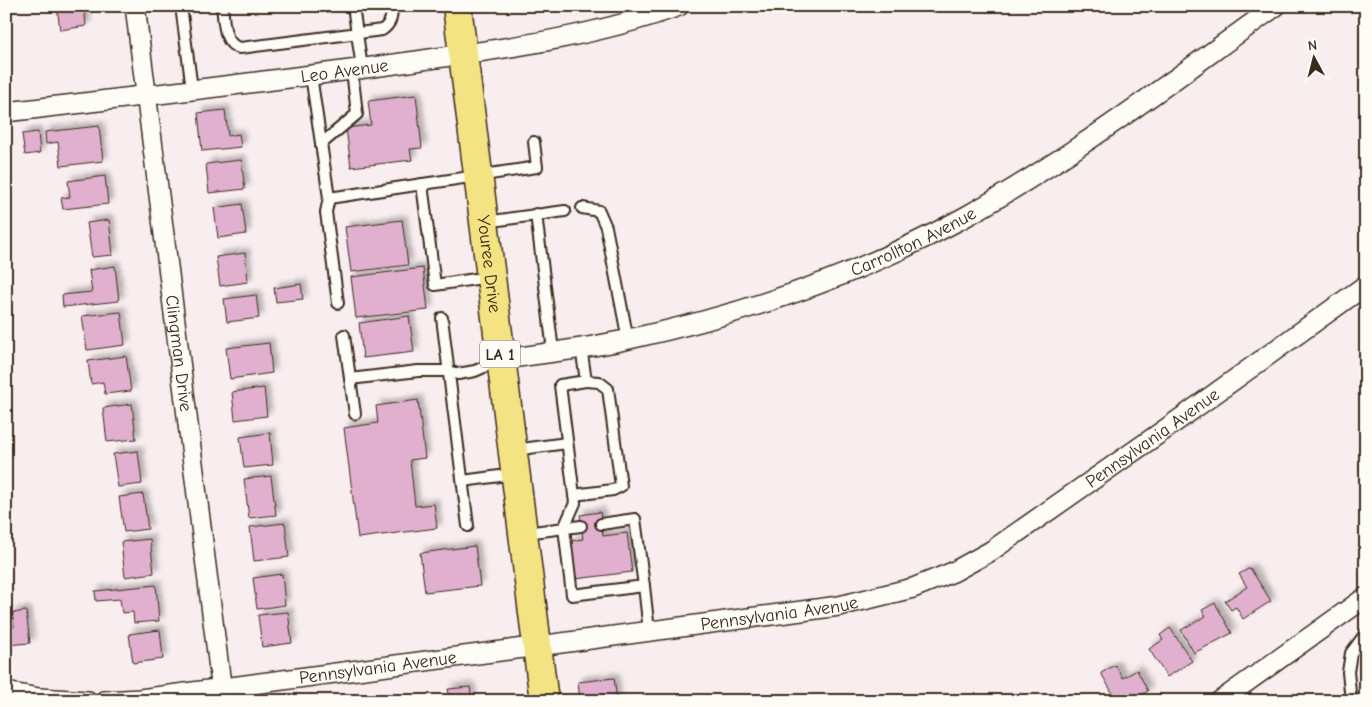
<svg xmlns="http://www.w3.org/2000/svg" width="1372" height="707" viewBox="0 0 1372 707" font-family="'Comic Neue',sans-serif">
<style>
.building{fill:#e2b0cf;stroke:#3b2a1e;filter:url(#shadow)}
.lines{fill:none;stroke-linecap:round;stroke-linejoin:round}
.service-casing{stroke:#3b2a1e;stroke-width:14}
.minor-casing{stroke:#3b2a1e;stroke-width:22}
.primary-casing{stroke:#3b2a1e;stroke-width:31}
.service{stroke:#fdfcf7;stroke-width:10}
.minor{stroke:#fdfcf7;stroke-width:19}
.primary{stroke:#f4e382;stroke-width:28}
.labels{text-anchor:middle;stroke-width:4.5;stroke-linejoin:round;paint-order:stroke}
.shield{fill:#fdfcf7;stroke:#75695f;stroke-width:1}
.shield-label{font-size:16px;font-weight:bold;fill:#3b2a1e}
.street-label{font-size:18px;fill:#3b2a1e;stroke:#fdfcf7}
</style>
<defs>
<filter id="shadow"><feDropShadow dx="4.5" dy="-4.5" stdDeviation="2.5" flood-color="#0004"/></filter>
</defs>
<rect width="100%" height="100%" fill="#f8edef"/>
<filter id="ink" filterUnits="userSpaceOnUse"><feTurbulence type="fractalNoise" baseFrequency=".02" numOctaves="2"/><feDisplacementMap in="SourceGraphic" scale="10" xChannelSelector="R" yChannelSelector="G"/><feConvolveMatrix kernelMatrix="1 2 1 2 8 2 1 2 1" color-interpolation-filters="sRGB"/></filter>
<g filter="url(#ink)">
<!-- building -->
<g class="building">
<path d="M57,6H84L86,26L60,30Z"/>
<path d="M416,95L422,148L410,149L412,160L351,167L346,128L371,125L368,101Z"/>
<path d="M225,110L228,136L239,134L241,147L202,151L198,113Z"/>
<path d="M99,126L103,161L61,166L58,142L46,144L45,132Z"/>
<path d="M38,132L40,153L25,155L22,134Z"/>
<path d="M241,160L245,189L209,193L206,164Z"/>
<path d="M105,176L108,204L63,209L61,198L70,197L68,181Z"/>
<path d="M242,204L246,234L218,238L214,208Z"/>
<path d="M109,220L113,255L92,257L87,223Z"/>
<path d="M402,220L408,265L351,272L345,227Z"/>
<path d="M245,253L248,282L220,286L216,257Z"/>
<path d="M115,266L119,301L63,307L62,295L92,292L89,270Z"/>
<path d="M423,268L428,310L356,318L351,277Z"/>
<path d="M301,284L303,299L276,302L274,288Z"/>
<path d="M256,295L259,318L227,322L224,299Z"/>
<path d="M121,312L125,345L87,350L82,316Z"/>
<path d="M409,316L414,352L363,358L359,323Z"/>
<path d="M269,343L272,373L230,379L226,348Z"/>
<path d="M126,356L131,391L105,394L103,382L91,384L88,361Z"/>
<path d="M264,388L267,416L235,420L232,392Z"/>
<path d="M418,400L425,458L410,460L415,506L434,504L437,528L358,538L344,428L378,423L376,406Z"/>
<path d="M132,404L136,439L107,442L103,408Z"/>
<path d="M270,433L273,465L244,468L240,437Z"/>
<path d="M138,451L142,484L118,487L113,454Z"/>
<path d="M271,476L276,515L249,518L244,479Z"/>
<path d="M143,494L148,529L124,532L119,497Z"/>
<path d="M600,512L603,536L627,533L632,572L575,579L571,541L583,539L580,515Z"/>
<path d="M285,523L289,557L254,561L250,527Z"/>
<path d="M150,539L154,573L125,577L121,542Z"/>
<path d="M475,546L480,586L425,592L420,553Z"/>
<path d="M1250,568L1271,601L1243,619L1236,607L1231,610L1225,601L1247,587L1239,574Z"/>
<path d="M282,574L285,605L257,609L253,578Z"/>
<path d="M156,585L159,621L134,623L133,612L122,613L120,599L96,601L95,591Z"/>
<path d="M1215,603L1232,633L1194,653L1181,630L1206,616L1202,610Z"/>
<path d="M26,611L30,643L6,645V628L14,627L12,613Z"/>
<path d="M288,612L292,643L262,647L258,615Z"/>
<path d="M1170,628L1192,661L1167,677L1149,649L1163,640L1160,635Z"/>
<path d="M160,630L163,659L133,663L129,634Z"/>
<path d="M1115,665L1123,678L1137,670L1148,691L1130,701H1117L1101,673Z"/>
<path d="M614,678L617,701H580L578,682Z"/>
<path d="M470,687L472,701H450L448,689Z"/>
</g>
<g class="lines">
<defs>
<g id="service">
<path d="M181,6L192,89"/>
<path d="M222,6C224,20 223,45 240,48L382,30C391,24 392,17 392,6"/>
<path d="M353,6L362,68"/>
<path d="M311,75L329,198L537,167L534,142"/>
<path d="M321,144L357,114L352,70"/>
<path d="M422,184L435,285L489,277"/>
<path d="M329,198L326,212L338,303"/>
<path d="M582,208L599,211L606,227L628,340"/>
<path d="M536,214L553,351"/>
<path d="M485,222L565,211"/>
<path d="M442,318L468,526"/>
<path d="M344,335L355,414"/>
<path d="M581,347L586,381L560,385L575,503L564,528L572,595L644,586L635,519L601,524"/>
<path d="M350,379L418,371H448L458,374L475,371L500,360"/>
<path d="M514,450L567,443"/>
<path d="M463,481L514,474"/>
<path d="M574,495L613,490L621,486L608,389L599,382L586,381"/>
<path d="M525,533L581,526"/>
<path d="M644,586L649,631"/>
<path d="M1351,701L1348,672L1351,653L1366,633"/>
</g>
<g id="minor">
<path id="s1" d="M135,6L223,700"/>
<path id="s2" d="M6,112C140,96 275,81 409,62C500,49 591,38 679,6"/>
<path id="s3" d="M500,360C543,353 587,349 629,339C745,314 859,275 963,218C1073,157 1174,79 1276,6"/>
<path d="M6,692L39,698L88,701"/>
<path id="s4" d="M104,701L140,699L839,606L913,588L953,572L991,551L1167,428L1366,285"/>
<path d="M1220,701L1366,597"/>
</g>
<g id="primary">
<path id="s5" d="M457,6L544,701"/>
</g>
</defs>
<!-- service casing -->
<use href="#service" class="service-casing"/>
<!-- minor casing -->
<use href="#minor" class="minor-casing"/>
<!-- primary casing -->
<use href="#primary" class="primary-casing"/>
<!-- service -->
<use href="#service" class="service"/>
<!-- minor -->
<use href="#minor" class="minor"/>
<!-- primary -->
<use href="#primary" class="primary"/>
</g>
</g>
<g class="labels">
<!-- shield labels -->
<rect class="shield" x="480" y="340.5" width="40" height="27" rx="4"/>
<g class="shield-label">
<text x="500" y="360">LA 1</text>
</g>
<!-- street labels -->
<g class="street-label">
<text dy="6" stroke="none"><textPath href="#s2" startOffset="341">Leo Avenue</textPath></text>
<text dy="6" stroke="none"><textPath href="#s3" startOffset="432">Carrollton Avenue</textPath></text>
<text dy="6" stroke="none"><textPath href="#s5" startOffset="260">Youree Drive</textPath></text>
<text dy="6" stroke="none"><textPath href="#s1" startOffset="350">Clingman Drive</textPath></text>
<text dy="6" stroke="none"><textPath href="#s4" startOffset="1101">Pennsylvania Avenue</textPath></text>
<text dy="6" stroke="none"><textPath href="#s4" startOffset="681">Pennsylvania Avenue</textPath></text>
<text dy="6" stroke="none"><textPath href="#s4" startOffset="276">Pennsylvania Avenue</textPath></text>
</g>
</g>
<!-- margin -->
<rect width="1372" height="707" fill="none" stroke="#fdfcf7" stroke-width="25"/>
<rect x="12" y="12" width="1347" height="682" fill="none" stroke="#3b2a1e" stroke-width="2" filter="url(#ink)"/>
<!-- north arrow -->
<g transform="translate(1314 58) rotate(353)" stroke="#fdfcf7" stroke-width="4" paint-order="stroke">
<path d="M0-4L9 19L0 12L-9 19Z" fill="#3b2a1e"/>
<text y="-8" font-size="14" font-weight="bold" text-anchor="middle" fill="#3b2a1e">N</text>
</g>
</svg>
